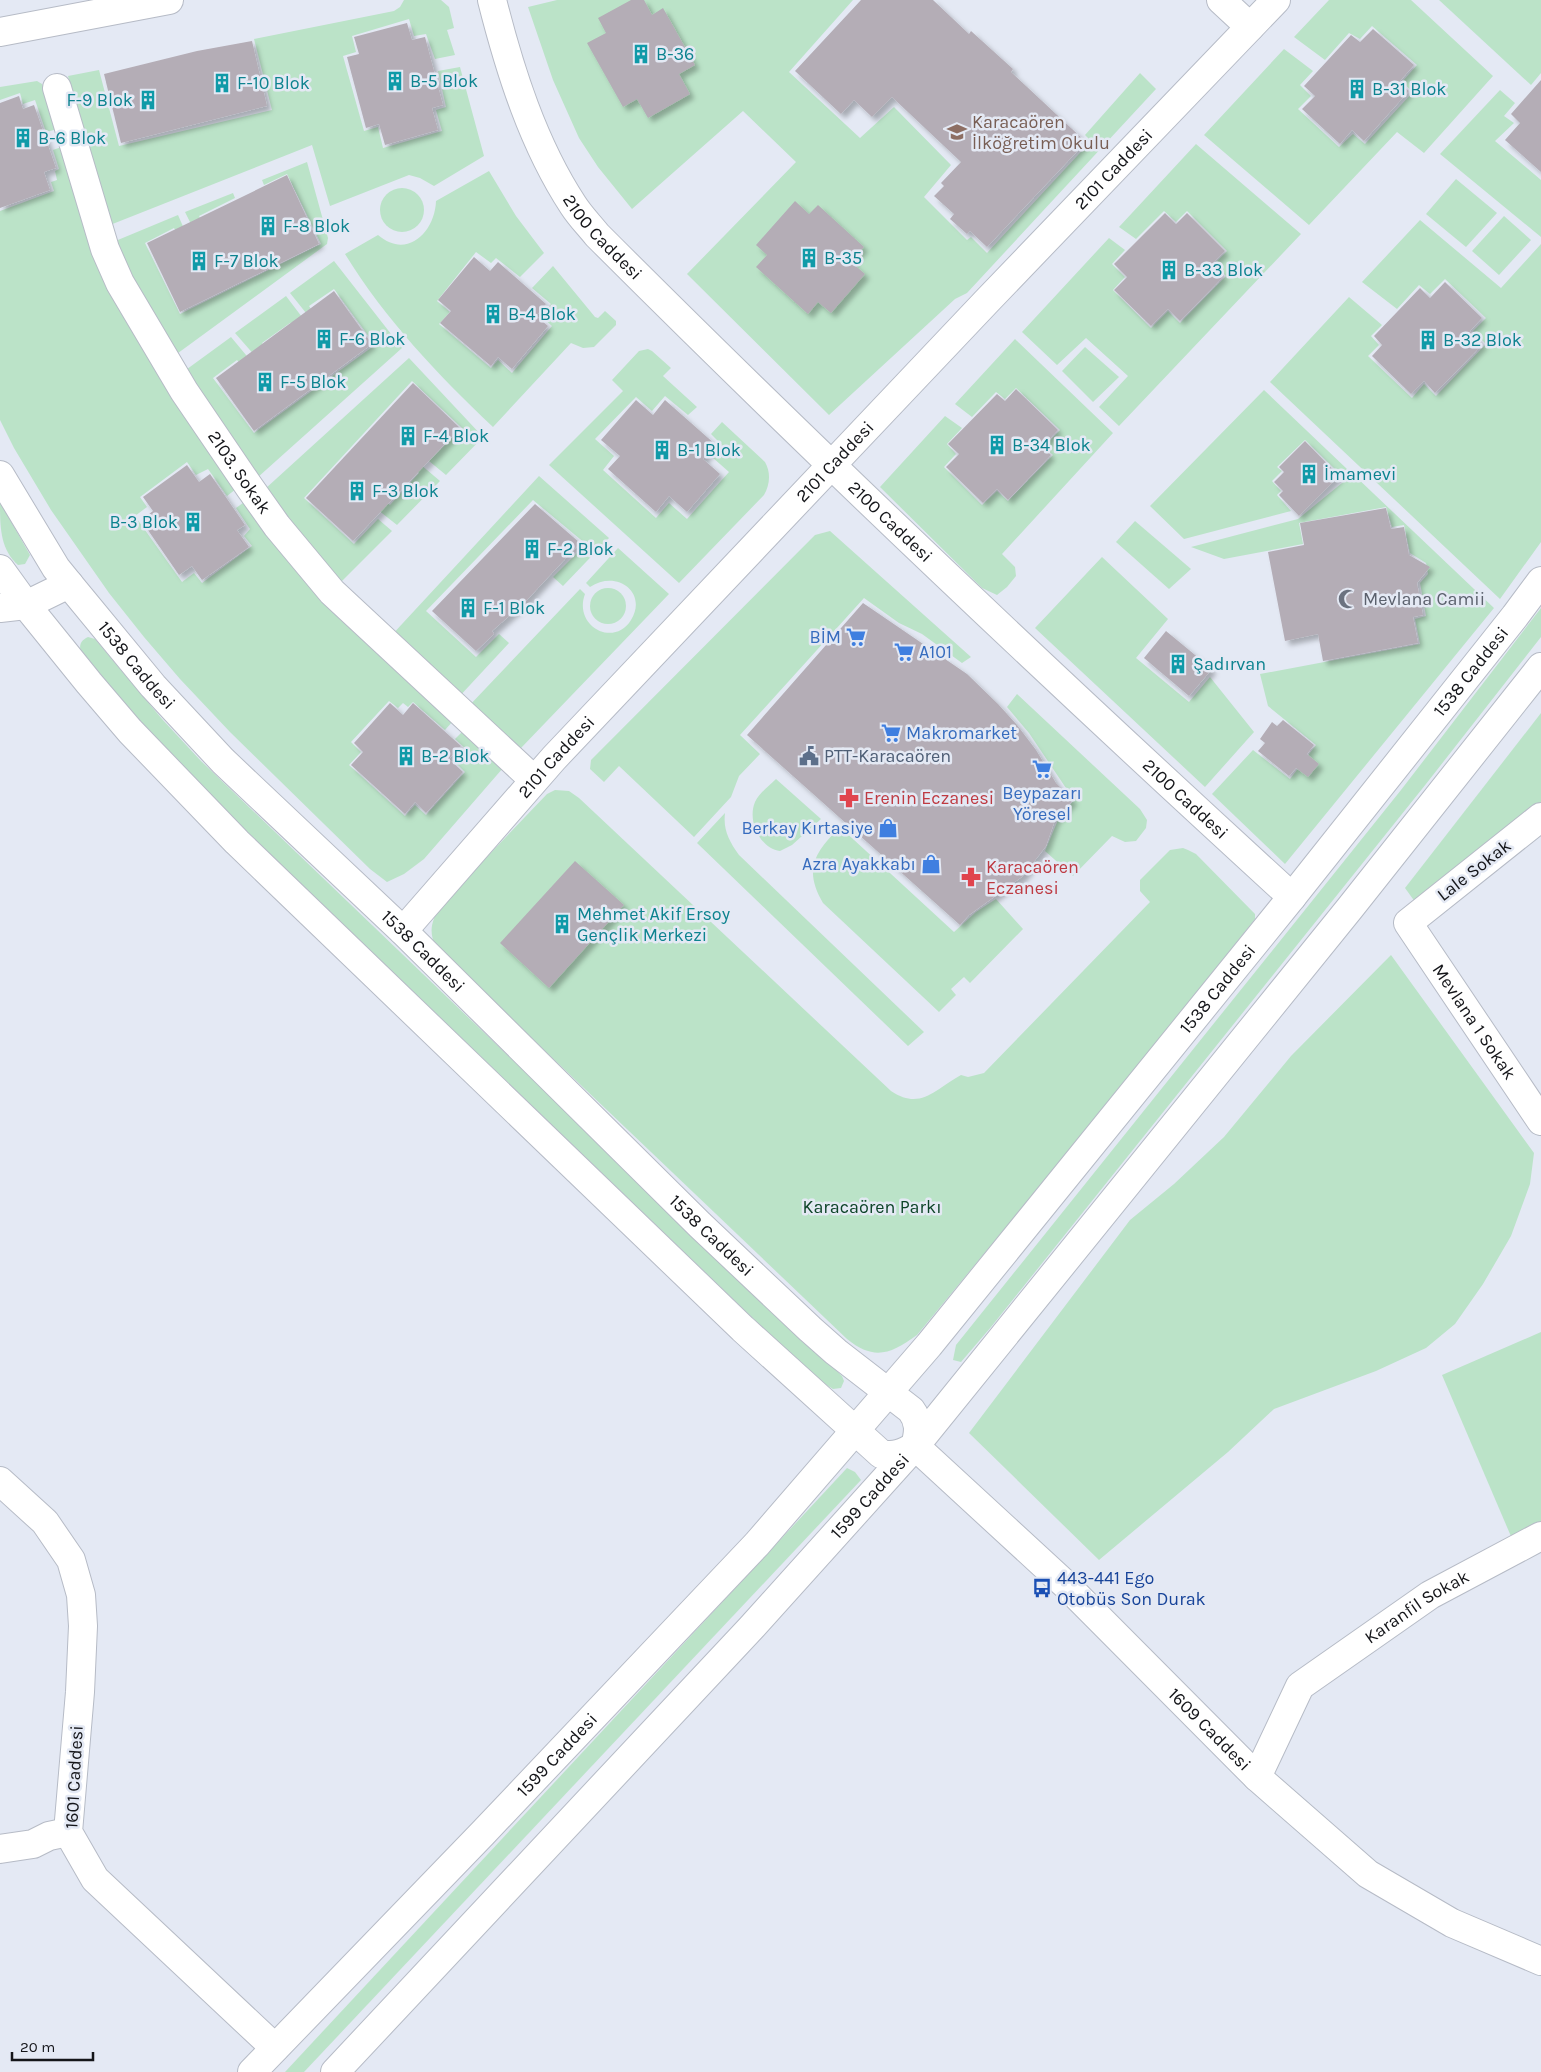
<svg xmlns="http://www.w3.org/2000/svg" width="1541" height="2072" viewBox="0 0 1541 2072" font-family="Karla,sans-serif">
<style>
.green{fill:#bbe3c8}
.building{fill:#b4adb6;filter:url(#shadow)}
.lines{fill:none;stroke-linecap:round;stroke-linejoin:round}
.street-casing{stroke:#b6bbc6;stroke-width:30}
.secondary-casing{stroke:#b6bbc6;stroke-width:30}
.street{stroke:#fff;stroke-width:28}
.secondary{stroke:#fff;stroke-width:28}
.labels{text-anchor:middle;stroke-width:5;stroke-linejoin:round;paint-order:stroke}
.culture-label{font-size:18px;fill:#0d838f;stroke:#e4e9f4;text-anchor:start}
.education-label{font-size:18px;fill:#785e54;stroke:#e4e9f4;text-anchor:start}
.street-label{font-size:18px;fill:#141519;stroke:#e4e9f4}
.worship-label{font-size:18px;fill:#5b616d;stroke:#e4e9f4;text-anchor:start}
.shop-label{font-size:18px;fill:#366cbe;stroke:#e4e9f4;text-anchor:end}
.service-label{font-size:18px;fill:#4e5e75;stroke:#e4e9f4;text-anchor:start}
.health-label{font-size:18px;fill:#be3a42;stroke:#e4e9f4;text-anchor:start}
.park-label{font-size:18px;fill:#0d4428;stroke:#e4e9f4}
.transit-label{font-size:18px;fill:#164399;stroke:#e4e9f4;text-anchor:start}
</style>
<defs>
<filter id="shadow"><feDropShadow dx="4.5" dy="4.5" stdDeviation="2.5" flood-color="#0004"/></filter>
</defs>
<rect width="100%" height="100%" fill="#e4e9f4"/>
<!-- green -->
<g class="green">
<path d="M404,0H441L449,7L454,28L447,30L455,55L435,59L426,34L414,36L409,19L352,36L356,52L343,56L364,131L378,127L383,148L442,131L436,110L446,107L438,71L460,67L484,156L434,186L420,178L409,175L330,206L312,145L110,225L68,76L99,70L119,146L272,110L254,39L394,11L400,7Z"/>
<path d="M557,0H853L789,72L860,138L894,107L951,165L924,197L967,240L971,237L987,253L1091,141L1085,135L1140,73L1156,89L967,293L955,299L829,415L687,274L796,162L743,111L632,209L598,167L579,138L553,80L528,7Z"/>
<path d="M1329,0H1411L1493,76L1424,153L1397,132L1309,225L1204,135L1284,49L1313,71L1300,85L1311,96L1298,109L1339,147L1353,134L1365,144L1413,92L1402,82L1417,65L1372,26L1360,39L1349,33L1325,60L1294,37Z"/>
<path d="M1439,0H1541V73L1531,85Z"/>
<path d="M37,81L42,84L58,129L46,132L35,100L23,104L20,93L0,100V87Z"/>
<path d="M1500,90L1515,103L1504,116L1514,123L1495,141L1541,180V237L1440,154Z"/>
<path d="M1196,144L1301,234L1119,426L1099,407L1128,376L1086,338L1057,365L1022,332L1109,238L1125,250L1112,264L1125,277L1113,290L1151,328L1168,311L1180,323L1226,276L1214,264L1227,251L1187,211L1176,222L1164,211L1136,239L1119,227Z"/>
<path d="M64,146L236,489L227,496L208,469L196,475L187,462L140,497L147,507L135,516L182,582L194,573L202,583L252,546L244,536L250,529L236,508L247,500L453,721L445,730L413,702L408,707L403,703L398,708L389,701L351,742L361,752L349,765L405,816L415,805L426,815L465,772L454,761L466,749L455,739L463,731L503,768L424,859L404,874L387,882L370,869L230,732L180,679L144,637L109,593L51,510L14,448L0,420V211L54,191L51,182L57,180L55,171L59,169L53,150Z"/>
<path d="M307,162L328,238L327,244L174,356L113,242L178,215L185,231L178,234L174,228L145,243L180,314L321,244L287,174L264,185L262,180Z"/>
<path d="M489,171L516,216L544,253L520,277L496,258L491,263L476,252L437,301L450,312L439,324L491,368L498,360L512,373L552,326L541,316L551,304L532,288L553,266L595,317L598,318L605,311L616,321V325L594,347L583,348L571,343L493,427C438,375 385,319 345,254L378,235C407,260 435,232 436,201Z"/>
<path d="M1456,179L1497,213L1466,247L1426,214Z"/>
<circle cx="402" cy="210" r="22"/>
<path d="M233,193L235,198L199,216L202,222L192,226L185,212Z"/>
<path d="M1504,216L1531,240L1499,275L1472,251Z"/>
<path d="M1420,220L1501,288L1541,244V542L1500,599L1270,382L1349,297L1382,325L1371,336L1379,345L1368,356L1412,398L1424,384L1436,396L1486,344L1473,331L1486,318L1445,279L1430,294L1419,285L1397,309L1362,282Z"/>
<path d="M334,261L402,348L257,478L183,372L231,337L251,361L243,367L237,360L213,378L254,433L375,345L334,289L309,306L315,315L310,318L290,293Z"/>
<path d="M286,296L305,321L290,323L262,343L266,349L256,357L235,333Z"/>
<path d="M1015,339L1113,433L1002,554L1015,567L1016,576L1007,587L997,595L982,588L880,487L945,416L962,428L947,444L956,454L944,467L982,505L997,491L1008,501L1053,455L1044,447L1060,430L1016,388L1005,399L996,392L972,417L955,404Z"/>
<path d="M1085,347L1119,377L1093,402L1062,371Z"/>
<path d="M648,349L652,351L671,368L663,376L697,407L688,415L665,396L652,411L636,397L595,439L614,456L603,470L656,518L669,503L687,519L729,472L712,457L722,445L711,434L722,422L765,462C771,473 770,484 764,495L679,583L549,465L623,391L612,380L639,351Z"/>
<path d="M409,358L483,437L446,475L429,461L462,428L412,381L304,498L354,544L378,519L392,531L339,584L265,489Z"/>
<path d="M1264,390L1347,469L1340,474L1305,440L1277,467L1282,471L1272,481L1281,491L1277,495L1291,511L1184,539L1150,506Z"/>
<path d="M414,459L440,481L397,525L373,506L381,498L390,505L419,473L410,464Z"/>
<path d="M1353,474L1494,608L1285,864L1212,794L1253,750L1290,779L1316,745L1268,706L1260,674L1420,644L1415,619L1426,616L1420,583L1428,574L1426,563L1410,553L1404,525L1392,527L1386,507L1299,523L1303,544L1224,559L1191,547L1298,519Z"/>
<path d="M539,476L609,538L563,586L553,577L586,544L533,500L426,611L476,657L499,634L509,643L457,699L390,637Z"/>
<path d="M0,502L30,555L25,564L18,565C0,549 0,527 0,502Z"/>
<path d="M1135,521L1191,569L1169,589L1116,542Z"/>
<path d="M830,531L971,657L962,663L922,634L899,623L864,598L740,735L760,754L739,776L731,797L694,837L619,766L604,782L590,769L591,760L815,535Z"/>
<path d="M618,548L669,594L521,748L506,746L467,708L580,589L585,594C573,626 614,648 631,620C648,593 617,569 590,587L586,583Z"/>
<path d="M1102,557L1168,619L1136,658L1189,702L1210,677L1254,732L1205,787L1035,628Z"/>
<circle cx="608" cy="606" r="18"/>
<path d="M1541,608V637L1426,784L991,1327L961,1362L953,1360L956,1345L1401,790Z"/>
<path d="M88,637L95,639L162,719L201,761L842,1376L844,1381L841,1388L833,1389L823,1383L787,1351L238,823L157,741L81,654C79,645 80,641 88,637Z"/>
<path d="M1017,694L1140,809L1147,820L1146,828L1136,841L1125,842L1112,836L1073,876L1045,851L1058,820L1074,800L1029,733L1007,707Z"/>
<path d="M1541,713V810L1418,906L1405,888Z"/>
<path d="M776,779L821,819L792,845L780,851C760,848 747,821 755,802C760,792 769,786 776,779Z"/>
<path d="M555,790L569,791L579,798L891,1091C921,1111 935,1089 961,1075L968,1077L984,1073L1150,902L1140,891V880L1170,850L1183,848L1188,850L1196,854L1255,914V919L1124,1084L917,1335C891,1354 874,1361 847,1339L436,947C428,931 432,922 439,907L547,794Z"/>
<path d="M725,813C723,830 729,841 739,855L924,1032L908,1046L697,843Z"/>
<path d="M840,827L954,932L976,912L996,899L1023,929L970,983L964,977L951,989L956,995L939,1012L823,903C803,869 815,852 840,827Z"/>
<path d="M1391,955L1534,1153L1530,1184L1511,1236L1483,1284L1455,1324L1426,1348L1376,1371L1274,1409L1228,1452L1099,1560L969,1433L1130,1220L1174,1184L1224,1137L1291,1056Z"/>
<path d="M1541,1332V1524L1513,1541L1442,1375Z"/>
<path d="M847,1468L855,1472L861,1480L304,2072H285Z"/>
</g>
<!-- building -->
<g class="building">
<path d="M631,0H644L652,15L663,8L695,65L679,74L690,94L648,118L637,99L623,107L587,43L606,33L598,18Z"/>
<path d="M861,0H933L969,34L971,31L1013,69L1011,72L1086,142L987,247L970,231L967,234L950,219L954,214L934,196L944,186L941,183L961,162L892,97L872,117L854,100L841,114L795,71Z"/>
<path d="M407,23L412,40L425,37L443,105L432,108L438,130L385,145L379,124L366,128L347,57L359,54L354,37Z"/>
<path d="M1373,29L1414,65L1399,82L1409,91L1364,141L1352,130L1340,144L1302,109L1315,96L1304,86L1351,35L1360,42Z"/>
<path d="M252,41L267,106L121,143L104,74L197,51Z"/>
<path d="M1541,80V172L1505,140L1520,123L1511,114Z"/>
<path d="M19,96L23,109L34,105L56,168L44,172L50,190L0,208V103Z"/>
<path d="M287,175L319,244L180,312L147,243Z"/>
<path d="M795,201L809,214L818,205L864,247L851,262L865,274L831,313L818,302L808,314L756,267L767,255L756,245Z"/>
<path d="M1165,213L1176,224L1187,213L1225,251L1212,264L1224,276L1180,321L1168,309L1151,326L1114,290L1127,277L1114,264Z"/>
<path d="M474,257L490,271L498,262L546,304L536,316L548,326L512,369L498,357L491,366L440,323L451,311L438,300Z"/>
<path d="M1445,282L1482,318L1470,331L1483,344L1435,393L1424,381L1411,394L1372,356L1382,345L1374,336L1420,288L1430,298Z"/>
<path d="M334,291L372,344L254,431L216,378Z"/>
<path d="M413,383L460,428L353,541L306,498Z"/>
<path d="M1016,389L1058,430L1042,447L1051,455L1008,500L997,489L983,503L946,467L959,454L948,444L997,394L1005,401Z"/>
<path d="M636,400L653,415L665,400L716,445L703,459L720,474L687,512L669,496L656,512L608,469L620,456L601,440Z"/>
<path d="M1305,441L1339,476L1299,516L1279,495L1283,491L1274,482L1284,472L1279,467Z"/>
<path d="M187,465L199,482L210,474L245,525L237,530L249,547L202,580L192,566L179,575L141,520L153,511L143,497Z"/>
<path d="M535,504L580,543L525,602L492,631L494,634L476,651L432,611Z"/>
<path d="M1386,508L1391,529L1404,527L1409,555L1430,567L1417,583L1423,615L1413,617L1418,643L1323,661L1318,634L1285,641L1268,552L1304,545L1300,523Z"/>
<path d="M863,603L967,674L998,704L1017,725L1036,750L1056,783L1073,800L1055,820L1046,846L1023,876L969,915L960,925L747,735Z"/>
<path d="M1166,631L1212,669L1189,696L1144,658Z"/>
<path d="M390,703L403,715L413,703L461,746L449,759L463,772L426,813L415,802L405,814L351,765L363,752L354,743Z"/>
<path d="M1283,720L1314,745L1307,754L1319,764L1308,777L1296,768L1289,776L1258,751L1265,743L1260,739L1272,722L1277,726Z"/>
<path d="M575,861L624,905L549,988L500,943Z"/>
</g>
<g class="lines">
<defs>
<g id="street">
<path id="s1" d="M492,0C510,71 533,144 573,205C580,216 589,225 597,235C823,461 1056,681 1292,897"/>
<path d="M1221,0L1250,27"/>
<path d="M0,32L169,0"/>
<path id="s2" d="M57,88L105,249L120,283L184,391L250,488L277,526L332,592L534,780"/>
<path d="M0,608L26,605"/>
<path id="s3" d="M1541,817L1408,923L1541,1121"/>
<path id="s4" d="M403,931L554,758L986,302L1276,0"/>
<path id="s5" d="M915,1446L1066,1585L1257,1777L1368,1874L1452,1923L1541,1961"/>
<path d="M0,1481L45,1522L71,1560L81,1595L83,1626L80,1692L68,1832L95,1879L275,2048"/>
<path id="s6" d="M1257,1777L1300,1686L1430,1595L1541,1536"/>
<path d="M0,1849L33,1844L49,1836L68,1832"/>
</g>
<g id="secondary">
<path id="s7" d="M0,475L56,568L69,584L153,686L223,761L403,931L700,1225L810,1329L836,1352L911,1410C920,1422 919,1432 915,1446C903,1453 895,1457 881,1454L743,1329L237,842L130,731L89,683L26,605L0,569"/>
<path d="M26,605L69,584"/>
<path id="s8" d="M252,2072L482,1834L757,1544L929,1345L1292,897L1515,616L1541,581"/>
<path id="s9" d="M335,2072L751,1628L915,1446L1350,908L1541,667"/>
</g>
</defs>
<!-- street casing -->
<use href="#street" class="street-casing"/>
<!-- secondary casing -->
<use href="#secondary" class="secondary-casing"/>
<!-- street -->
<use href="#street" class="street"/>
<!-- secondary -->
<use href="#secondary" class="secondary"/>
</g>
<!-- icons -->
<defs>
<symbol id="building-bare" viewBox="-9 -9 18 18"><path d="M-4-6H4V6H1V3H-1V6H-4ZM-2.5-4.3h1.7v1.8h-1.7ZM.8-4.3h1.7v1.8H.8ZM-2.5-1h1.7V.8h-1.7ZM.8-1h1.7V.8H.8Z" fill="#0f9aa8" stroke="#e4e9f4" stroke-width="2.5" paint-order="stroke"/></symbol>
<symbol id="school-bare" viewBox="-9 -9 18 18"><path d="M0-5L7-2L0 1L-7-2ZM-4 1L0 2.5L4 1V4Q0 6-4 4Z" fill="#8d6e63" stroke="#e4e9f4" stroke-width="2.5" paint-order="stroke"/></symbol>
<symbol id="mosque-bare" viewBox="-9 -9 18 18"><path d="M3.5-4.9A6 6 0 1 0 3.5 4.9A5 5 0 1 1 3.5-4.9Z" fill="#6b7280" stroke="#e4e9f4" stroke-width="2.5" paint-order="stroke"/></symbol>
<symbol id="supermarket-bare" viewBox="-9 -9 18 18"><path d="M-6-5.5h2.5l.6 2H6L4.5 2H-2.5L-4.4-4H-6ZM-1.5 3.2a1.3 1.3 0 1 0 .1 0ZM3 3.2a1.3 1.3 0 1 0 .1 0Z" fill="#3f7fe0" stroke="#e4e9f4" stroke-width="2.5" paint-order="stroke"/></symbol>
<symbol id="civic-bare" viewBox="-9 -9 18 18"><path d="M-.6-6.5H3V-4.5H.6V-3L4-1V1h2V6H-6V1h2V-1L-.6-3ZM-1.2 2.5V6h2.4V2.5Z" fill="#5c6f8a" stroke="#e4e9f4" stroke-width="2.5" paint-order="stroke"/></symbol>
<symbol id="pharmacy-bare" viewBox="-9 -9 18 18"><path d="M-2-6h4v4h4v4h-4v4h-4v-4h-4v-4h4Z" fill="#e0444e" stroke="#e4e9f4" stroke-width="2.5" paint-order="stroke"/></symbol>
<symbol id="shop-bare" viewBox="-9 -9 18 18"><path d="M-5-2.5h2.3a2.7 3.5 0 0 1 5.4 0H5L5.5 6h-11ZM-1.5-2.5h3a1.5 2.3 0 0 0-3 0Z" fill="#3f7fe0" stroke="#e4e9f4" stroke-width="2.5" paint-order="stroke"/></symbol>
<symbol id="bus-bare" viewBox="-9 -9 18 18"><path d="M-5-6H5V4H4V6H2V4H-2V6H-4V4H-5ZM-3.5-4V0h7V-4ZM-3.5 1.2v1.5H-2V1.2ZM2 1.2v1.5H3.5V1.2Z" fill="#1a4fb4" stroke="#e4e9f4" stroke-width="2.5" paint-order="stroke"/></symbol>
</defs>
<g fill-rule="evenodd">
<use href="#building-bare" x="627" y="40" width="28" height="28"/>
<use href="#building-bare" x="381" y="67" width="28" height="28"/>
<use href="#building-bare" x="208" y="69" width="28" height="28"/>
<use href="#building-bare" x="1343" y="75" width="28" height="28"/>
<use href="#building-bare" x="134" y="86" width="28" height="28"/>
<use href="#school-bare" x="943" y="118" width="28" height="28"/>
<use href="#building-bare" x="9" y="124" width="28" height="28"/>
<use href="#building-bare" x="254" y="212" width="28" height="28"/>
<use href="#building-bare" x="795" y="244" width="28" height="28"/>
<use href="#building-bare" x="185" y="247" width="28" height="28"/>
<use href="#building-bare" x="1155" y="256" width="28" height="28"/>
<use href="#building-bare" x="479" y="300" width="28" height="28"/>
<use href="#building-bare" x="310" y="325" width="28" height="28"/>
<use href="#building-bare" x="1414" y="326" width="28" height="28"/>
<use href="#building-bare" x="251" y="368" width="28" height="28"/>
<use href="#building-bare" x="394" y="422" width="28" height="28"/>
<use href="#building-bare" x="983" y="431" width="28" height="28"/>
<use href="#building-bare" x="648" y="436" width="28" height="28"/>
<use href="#building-bare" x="1295" y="460" width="28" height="28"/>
<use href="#building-bare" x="343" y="477" width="28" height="28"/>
<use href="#building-bare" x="179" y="508" width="28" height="28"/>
<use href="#building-bare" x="518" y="535" width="28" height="28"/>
<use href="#mosque-bare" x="1334" y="585" width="28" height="28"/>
<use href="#building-bare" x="454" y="594" width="28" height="28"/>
<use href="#supermarket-bare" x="842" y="623" width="28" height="28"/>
<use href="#supermarket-bare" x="890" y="638" width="28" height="28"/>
<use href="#building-bare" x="1164" y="650" width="28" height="28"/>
<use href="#supermarket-bare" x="877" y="719" width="28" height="28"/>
<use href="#building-bare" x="392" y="742" width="28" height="28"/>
<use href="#civic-bare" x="795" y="742" width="28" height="28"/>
<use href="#supermarket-bare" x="1028" y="755" width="28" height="28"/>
<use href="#pharmacy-bare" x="835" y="784" width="28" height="28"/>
<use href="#shop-bare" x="874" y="814" width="28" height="28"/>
<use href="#shop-bare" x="917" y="850" width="28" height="28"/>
<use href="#pharmacy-bare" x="957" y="863" width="28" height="28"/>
<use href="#building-bare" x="548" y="910" width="28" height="28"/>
<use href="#bus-bare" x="1028" y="1574" width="28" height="28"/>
</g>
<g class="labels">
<!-- culture labels -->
<g class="culture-label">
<text x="656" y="60">B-36</text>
<text x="410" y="87">B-5 Blok</text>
<text x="237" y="89">F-10 Blok</text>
<text x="1372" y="95">B-31 Blok</text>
<text x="133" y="106" text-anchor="end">F-9 Blok</text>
<text x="38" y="144">B-6 Blok</text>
<text x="283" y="232">F-8 Blok</text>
<text x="824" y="264">B-35</text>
<text x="214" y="267">F-7 Blok</text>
<text x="1184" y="276">B-33 Blok</text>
<text x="508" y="320">B-4 Blok</text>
<text x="339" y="345">F-6 Blok</text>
<text x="1443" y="346">B-32 Blok</text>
<text x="280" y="388">F-5 Blok</text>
<text x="423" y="442">F-4 Blok</text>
<text x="1012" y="451">B-34 Blok</text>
<text x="677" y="456">B-1 Blok</text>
<text x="1324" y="480">İmamevi</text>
<text x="372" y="497">F-3 Blok</text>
<text x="178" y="528" text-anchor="end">B-3 Blok</text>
<text x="547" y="555">F-2 Blok</text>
<text x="483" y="614">F-1 Blok</text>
<text x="1193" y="670">Şadırvan</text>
<text x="421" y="762">B-2 Blok</text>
<text x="577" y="920">Mehmet Akif Ersoy<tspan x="577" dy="21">Gençlik Merkezi</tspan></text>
</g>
<!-- education labels -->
<g class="education-label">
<text x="972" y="128">Karacaören<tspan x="972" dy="21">İlköğretim Okulu</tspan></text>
</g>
<!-- street labels -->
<g class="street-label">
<text dy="6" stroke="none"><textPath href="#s4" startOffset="1042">2101 Caddesi</textPath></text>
<text dy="6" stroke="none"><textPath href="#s1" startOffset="265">2100 Caddesi</textPath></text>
<text dy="6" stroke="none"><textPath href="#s4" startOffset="638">2101 Caddesi</textPath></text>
<text dy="6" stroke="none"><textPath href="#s2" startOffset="429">2103. Sokak</textPath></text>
<text dy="6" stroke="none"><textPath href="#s1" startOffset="670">2100 Caddesi</textPath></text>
<text dy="6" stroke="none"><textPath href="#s7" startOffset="235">1538 Caddesi</textPath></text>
<text dy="6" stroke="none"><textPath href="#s8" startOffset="1858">1538 Caddesi</textPath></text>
<text dy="6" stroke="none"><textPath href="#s4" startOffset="232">2101 Caddesi</textPath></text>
<text dy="6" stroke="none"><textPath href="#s1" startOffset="1075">2100 Caddesi</textPath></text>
<text transform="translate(1474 870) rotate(-38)" y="6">Lale Sokak</text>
<text dy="6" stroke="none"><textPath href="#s7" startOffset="640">1538 Caddesi</textPath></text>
<text dy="6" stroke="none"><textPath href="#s8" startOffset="1452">1538 Caddesi</textPath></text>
<text dy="6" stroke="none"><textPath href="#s3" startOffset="289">Mevlana 1 Sokak</textPath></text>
<text dy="6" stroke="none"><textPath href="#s7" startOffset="1045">1538 Caddesi</textPath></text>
<text dy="6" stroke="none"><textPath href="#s9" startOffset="786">1599 Caddesi</textPath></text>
<text dy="6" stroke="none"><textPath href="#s6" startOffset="242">Karanfil Sokak</textPath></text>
<text dy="6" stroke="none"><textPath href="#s5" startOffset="409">1609 Caddesi</textPath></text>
<text dy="6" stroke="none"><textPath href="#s8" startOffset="440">1599 Caddesi</textPath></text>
<text transform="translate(74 1777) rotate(-87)" y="6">1601 Caddesi</text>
</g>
<!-- worship labels -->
<g class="worship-label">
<text x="1363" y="605">Mevlana Camii</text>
</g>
<!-- shop labels -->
<g class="shop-label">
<text x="841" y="643">BİM</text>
<text x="919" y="658" text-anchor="start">A101</text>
<text x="906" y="739" text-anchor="start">Makromarket</text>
<text x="1042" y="799" text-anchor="middle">Beypazarı<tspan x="1042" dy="21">Yöresel</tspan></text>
<text x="873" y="834">Berkay Kırtasiye</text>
<text x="916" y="870">Azra Ayakkabı</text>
</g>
<!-- service labels -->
<g class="service-label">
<text x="824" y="762">PTT-Karacaören</text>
</g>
<!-- health labels -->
<g class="health-label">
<text x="864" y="804">Erenin Eczanesi</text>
<text x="986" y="873">Karacaören<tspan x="986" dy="21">Eczanesi</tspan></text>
</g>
<!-- park labels -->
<g class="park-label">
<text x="872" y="1213">Karacaören Parkı</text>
</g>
<!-- transit labels -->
<g class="transit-label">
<text x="1057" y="1584">443-441 Ego<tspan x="1057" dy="21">Otobüs Son Durak</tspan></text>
</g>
</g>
<!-- scale -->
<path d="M12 2052v8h81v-8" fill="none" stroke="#141519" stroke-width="2.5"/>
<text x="20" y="2052" font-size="15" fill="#141519" stroke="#e4e9f4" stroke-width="4" paint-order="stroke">20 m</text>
</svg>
